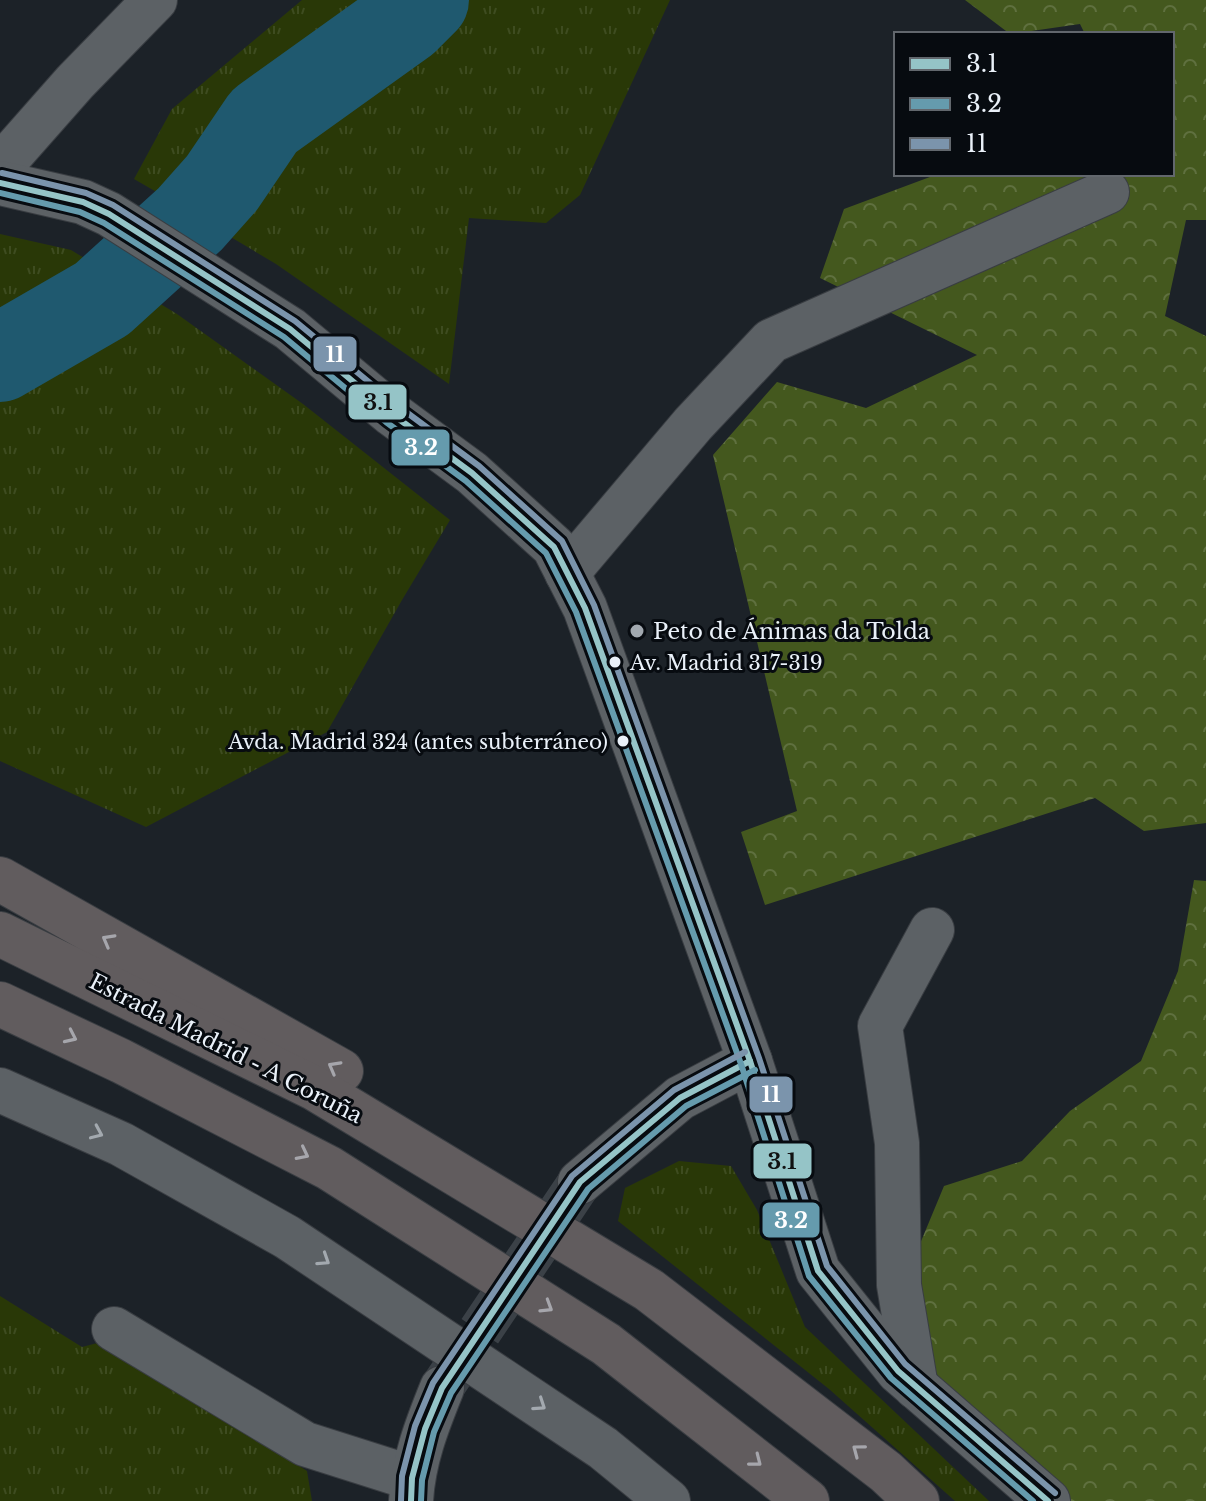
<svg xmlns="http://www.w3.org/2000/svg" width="1206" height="1501" viewBox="0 0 1206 1501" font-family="'Libre Baskerville',serif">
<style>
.grass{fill:url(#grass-tufts)}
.forest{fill:url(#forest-crowns)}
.water{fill:url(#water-ripples)}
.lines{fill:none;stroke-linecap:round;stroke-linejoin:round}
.river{stroke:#1f596f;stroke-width:88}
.minor-tunnel{stroke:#3b4147;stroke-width:44;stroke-dasharray:44 22;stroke-linecap:butt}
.minor-casing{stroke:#393d42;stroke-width:46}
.highway-casing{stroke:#393d42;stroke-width:46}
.minor{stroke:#5c6165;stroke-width:44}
.highway{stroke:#615c5e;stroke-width:44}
.bus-1-casing{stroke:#070b10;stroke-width:12}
.bus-2-casing{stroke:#070b10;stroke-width:12}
.bus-3-casing{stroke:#070b10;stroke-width:12}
.bus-1{stroke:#95c4c7;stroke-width:6}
.bus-2{stroke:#659bad;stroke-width:6}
.bus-3{stroke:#7b94ac;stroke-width:6}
.oneway{stroke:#a6a6ac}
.oneway2{stroke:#a3a9af}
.poi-dot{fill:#a2a9b0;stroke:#070b10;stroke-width:3}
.bus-dot{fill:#eaf1f9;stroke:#070b10;stroke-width:3}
.labels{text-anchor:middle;stroke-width:6;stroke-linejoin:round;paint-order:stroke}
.bus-label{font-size:20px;fill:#eaf1f9;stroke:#070b10;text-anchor:start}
.poi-label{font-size:22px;fill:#eaf1f9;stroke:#070b10;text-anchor:start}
.street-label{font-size:22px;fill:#eaf1f9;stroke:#070b10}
.line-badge{stroke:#070b10;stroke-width:3}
.badge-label{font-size:22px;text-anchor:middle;font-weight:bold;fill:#fff}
.pale-badge-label{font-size:22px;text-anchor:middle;font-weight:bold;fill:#111}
</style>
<defs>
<pattern id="grass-tufts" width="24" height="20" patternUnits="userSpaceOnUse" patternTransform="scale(2)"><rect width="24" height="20" fill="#293807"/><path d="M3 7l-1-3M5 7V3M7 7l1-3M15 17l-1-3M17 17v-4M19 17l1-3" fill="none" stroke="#3e4c20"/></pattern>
<pattern id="forest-crowns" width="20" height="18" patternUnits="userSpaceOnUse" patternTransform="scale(2)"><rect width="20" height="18" fill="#44581e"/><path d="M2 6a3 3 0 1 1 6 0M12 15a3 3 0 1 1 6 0" fill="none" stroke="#5f703f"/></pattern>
<pattern id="water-ripples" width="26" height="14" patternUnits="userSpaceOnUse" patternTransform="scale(2)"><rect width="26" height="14" fill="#1f596f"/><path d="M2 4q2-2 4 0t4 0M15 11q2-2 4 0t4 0" fill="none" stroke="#407184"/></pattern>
</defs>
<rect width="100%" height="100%" fill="#1c2228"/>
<!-- grass -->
<g class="grass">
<path d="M302,0H400L387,13L349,35L236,121L186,209L134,179L172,109Z"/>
<path d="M444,0H670L580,195L546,223L469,218L449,384L276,264L202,220L306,99L367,59L428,14Z"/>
<path d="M0,234L71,250L177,314L303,404L450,520L402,600L327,732L146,827L0,761Z"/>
<path d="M679,1161L731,1166L757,1210L805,1327L989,1501H955L829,1389L618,1221L625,1188Z"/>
<path d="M0,1296L82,1347L105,1341L307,1471L312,1501H0Z"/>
</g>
<!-- forest -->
<g class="forest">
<path d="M965,0H1206V220H1186L1165,316L1206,336V823L1144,831L1095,798L765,905L741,832L797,811L713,455L777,382L866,408L977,355L820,278L844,209L938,174H1172V34H1085L1080,24L1010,34Z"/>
<path d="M1194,880L1206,881V1501H1065L885,1328L944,1186L1022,1161L1070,1111L1141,1061L1178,971Z"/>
</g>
<!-- water -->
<path class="water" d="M400,0H444L428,14L367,59L306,99L202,220L186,209L236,121L349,35L387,13Z"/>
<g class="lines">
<!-- river -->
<path class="river" d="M0,358L102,299L190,219L222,183L264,121L405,20L425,0"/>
<!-- minor-tunnel -->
<path class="minor-tunnel" d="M443,1386L580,1182"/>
<defs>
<g id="minor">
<path d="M0,167L75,82L155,0"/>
<path d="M0,183L83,202L109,214L290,329L392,414L472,473L554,547L585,608L750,1061L818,1271L898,1371L1048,1501"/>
<path d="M567,573L693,424L771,341L1107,192"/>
<path d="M0,1090L121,1144L287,1237L603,1448L668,1501"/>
<path d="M580,1182L680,1098L750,1061"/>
<path d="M114,1329L305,1444L412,1478"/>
<path d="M916,1387L899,1285L897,1143L880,1026L932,930"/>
<path d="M411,1501C413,1461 427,1425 442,1388"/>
</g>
<g id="highway">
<path d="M0,879L341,1071"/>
<path d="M0,934L314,1088L649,1290L886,1472L917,1501"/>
<path d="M0,1004L121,1061L329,1168L606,1344L807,1501"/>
</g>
</defs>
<!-- minor casing -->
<use href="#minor" class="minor-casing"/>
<!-- highway casing -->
<use href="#highway" class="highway-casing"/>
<!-- minor -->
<use href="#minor" class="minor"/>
<!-- highway -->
<use href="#highway" class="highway"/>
<defs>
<g id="bus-1">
<path d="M0,183L83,202L109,214L290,329L392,414L472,473L554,547L585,608L750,1061L818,1271L898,1371L1048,1501"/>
<path d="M411,1501L412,1478L425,1429L442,1388L580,1182L680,1098L750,1061"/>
</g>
<g id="bus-2">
<path d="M0,193L80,212L104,223L284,337L386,422L466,481L546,553L576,612L741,1064L809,1276L891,1378L1033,1501"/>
<path d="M421,1501L422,1480L434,1432L451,1393L588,1189L686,1106L755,1070"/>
</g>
<g id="bus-3">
<path d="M2,173L86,193L113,205L295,321L398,406L479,466L562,541L594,605L759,1058L827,1266L905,1364L1055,1493"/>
<path d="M401,1501L402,1476L415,1426L433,1383L572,1176L674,1090L745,1052"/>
</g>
</defs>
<!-- bus-1 casing -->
<use href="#bus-1" class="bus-1-casing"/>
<!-- bus-2 casing -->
<use href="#bus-2" class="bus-2-casing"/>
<!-- bus-3 casing -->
<use href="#bus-3" class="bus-3-casing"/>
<!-- bus-1 -->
<use href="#bus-1" class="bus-1"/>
<!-- bus-2 -->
<use href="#bus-2" class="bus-2"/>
<!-- bus-3 -->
<use href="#bus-3" class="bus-3"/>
</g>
<!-- one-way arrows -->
<defs><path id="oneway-chevron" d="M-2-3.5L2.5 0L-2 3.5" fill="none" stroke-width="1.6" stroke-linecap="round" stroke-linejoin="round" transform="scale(2)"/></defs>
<g class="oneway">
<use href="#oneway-chevron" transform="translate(108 940) rotate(-151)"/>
<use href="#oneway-chevron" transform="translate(71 1037) rotate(25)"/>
<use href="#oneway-chevron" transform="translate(334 1067) rotate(-151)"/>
<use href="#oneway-chevron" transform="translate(303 1154) rotate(27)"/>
<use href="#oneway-chevron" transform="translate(547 1307) rotate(32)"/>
<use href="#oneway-chevron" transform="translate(858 1450) rotate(-143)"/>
<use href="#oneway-chevron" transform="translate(756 1461) rotate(38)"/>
</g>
<g class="oneway2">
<use href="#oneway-chevron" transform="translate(97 1133) rotate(24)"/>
<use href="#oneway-chevron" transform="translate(324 1260) rotate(33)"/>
<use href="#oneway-chevron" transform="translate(540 1405) rotate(34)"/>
</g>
<!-- markers -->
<circle class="poi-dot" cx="637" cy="631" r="8"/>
<g class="bus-dot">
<circle cx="615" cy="662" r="7"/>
<circle cx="623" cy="741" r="7"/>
</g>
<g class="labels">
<!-- bus labels -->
<g class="bus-label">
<text x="630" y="670">Av. Madrid 317-319</text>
<text x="608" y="749" text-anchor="end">Avda. Madrid 324 (antes subterráneo)</text>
</g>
<!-- poi labels -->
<g class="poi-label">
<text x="653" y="639">Peto de Ánimas da Tolda</text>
</g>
<!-- street labels -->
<g class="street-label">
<text transform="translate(226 1048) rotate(27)" y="8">Estrada Madrid - A Coruña</text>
</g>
</g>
<g class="line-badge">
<rect x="312" y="335" width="46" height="38" rx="8" fill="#7b94ac"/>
<rect x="347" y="383" width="61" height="38" rx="8" fill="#95c4c7"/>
<rect x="390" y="428" width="61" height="39" rx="8" fill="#659bad"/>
<rect x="748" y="1075" width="46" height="39" rx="8" fill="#7b94ac"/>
<rect x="752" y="1142" width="61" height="38" rx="8" fill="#95c4c7"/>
<rect x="761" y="1201" width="60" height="38" rx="8" fill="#659bad"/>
</g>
<g class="badge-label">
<text x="335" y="362">11</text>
<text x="421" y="455">3.2</text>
<text x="771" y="1102">11</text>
<text x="791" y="1228">3.2</text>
</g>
<g class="pale-badge-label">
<text x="378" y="410">3.1</text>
<text x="782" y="1169">3.1</text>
</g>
<!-- legend -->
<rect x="894" y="32" width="280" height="144" fill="#070b10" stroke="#62676d" stroke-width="2"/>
<rect x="910" y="58" width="40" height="12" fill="#95c4c7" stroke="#62676d" stroke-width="2"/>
<text x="966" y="72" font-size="24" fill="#eaf1f9">3.1</text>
<rect x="910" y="98" width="40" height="12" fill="#659bad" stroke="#62676d" stroke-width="2"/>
<text x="966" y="112" font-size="24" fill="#eaf1f9">3.2</text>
<rect x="910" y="138" width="40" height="12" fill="#7b94ac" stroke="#62676d" stroke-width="2"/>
<text x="966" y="152" font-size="24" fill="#eaf1f9">11</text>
</svg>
